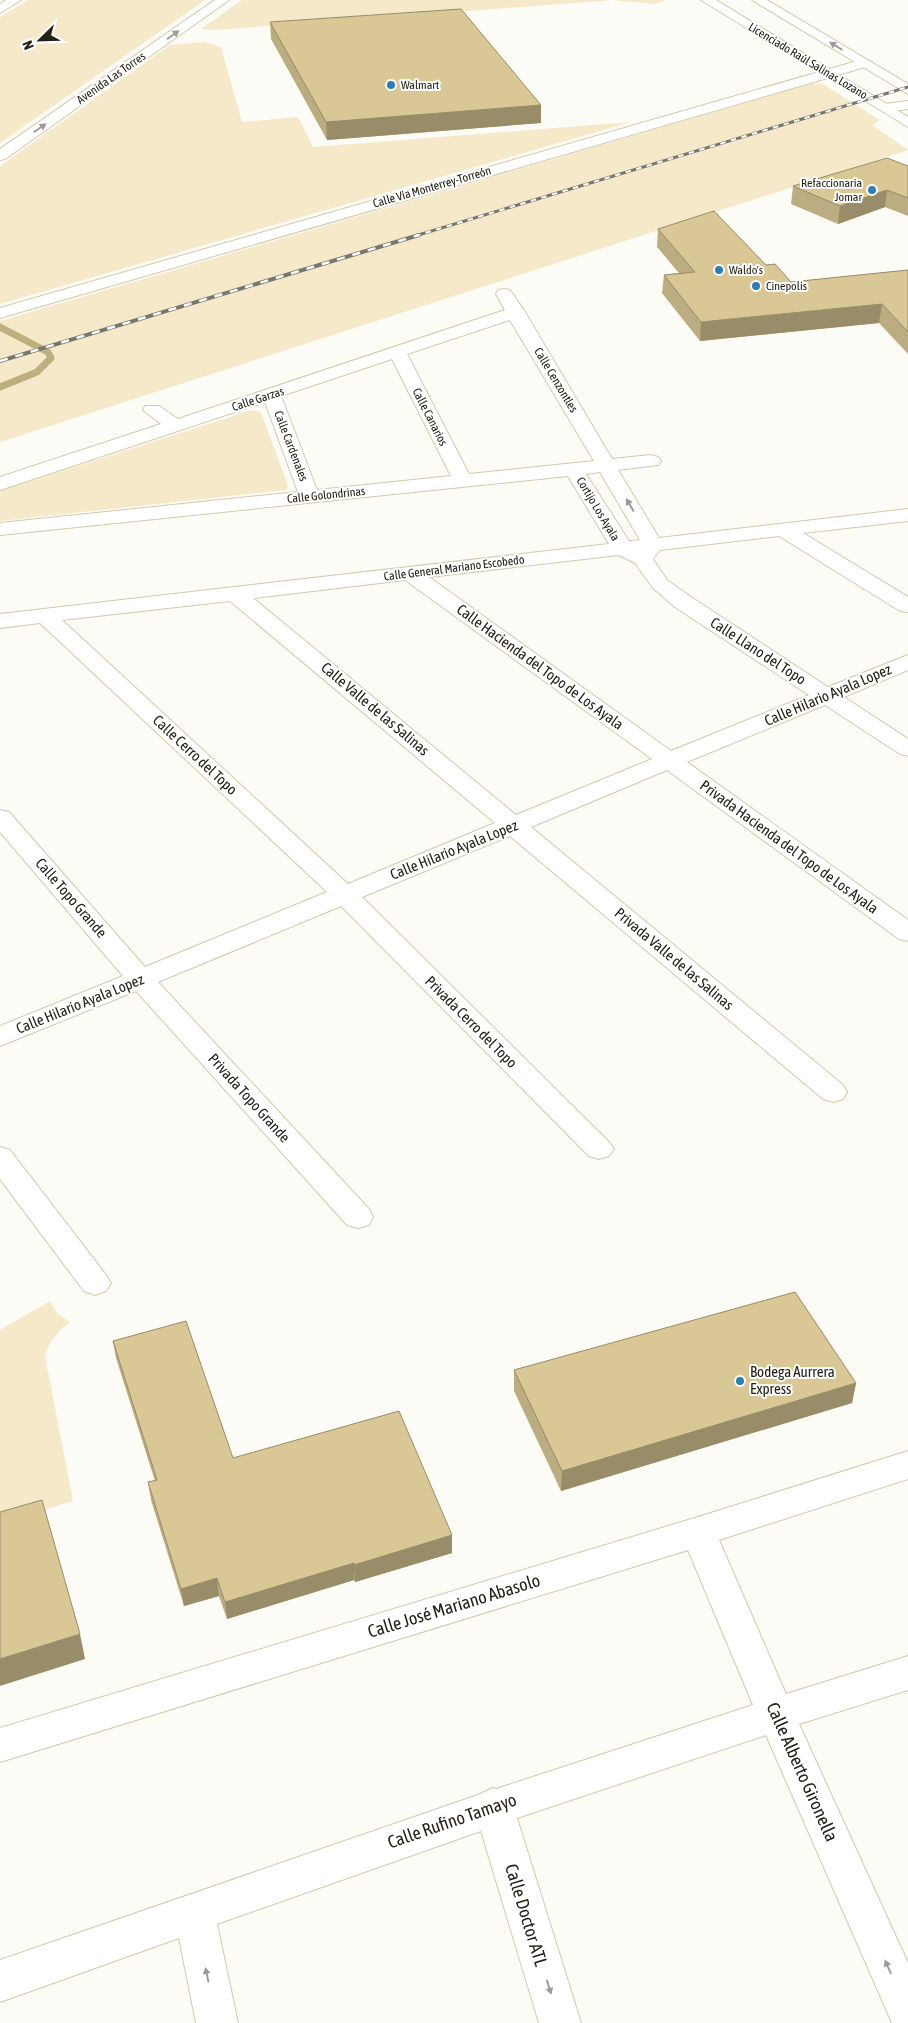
<svg xmlns="http://www.w3.org/2000/svg" width="908" height="2023" viewBox="0 0 908 2023" font-family="'Asap Condensed',sans-serif">
<style>
.green{fill:#f5e9c9}
.lines{fill:none;stroke-linecap:round;stroke-linejoin:round}
.stream{stroke:#c0af7e;stroke-width:7}
.minor-casing{stroke:#d3c9ac;stroke-width:2}
.tertiary-casing{stroke:#d3c9ac;stroke-width:2}
.secondary-casing{stroke:#d3c9ac;stroke-width:2}
.minor{fill:#fff;fill-rule:evenodd}
.tertiary{fill:#fff;fill-rule:evenodd}
.secondary{fill:#fff;fill-rule:evenodd}
.rail-far1-casing{stroke:#79766d;stroke-width:3}
.rail-casing{stroke:#79766d;stroke-width:4}
.rail-far1{stroke:#fff;stroke-width:2;stroke-dasharray:5.5;stroke-linecap:butt}
.rail{stroke:#fff;stroke-width:2.5;stroke-dasharray:8;stroke-linecap:butt}
.wall{fill:#bbac81}
.shaded-wall{fill:#988c69}
.building{fill:#d9c896;stroke:#988c69}
.oneway{fill:#9c9b96}
.poi-dot{fill:#2f7daf;stroke:#fff;stroke-width:2}
.labels{text-anchor:middle;stroke-width:4;stroke-linejoin:round;paint-order:stroke}
.far-street-label{font-size:12px;fill:#242016;stroke:#fff}
.far-poi-label{font-size:12px;fill:#242016;stroke:#fff;text-anchor:start}
.street-label{font-size:15px;fill:#242016;stroke:#fff}
.poi-label{font-size:15px;fill:#242016;stroke:#fff;text-anchor:start}
.near-street-label{font-size:18px;fill:#242016;stroke:#fff}
</style>
<rect width="100%" height="100%" fill="#fdfbf5"/>
<!-- green -->
<g class="green">
<path d="M28,0H205L0,143V17Z"/>
<path d="M242,0H665L655,4L612,0L216,30L201,29Z"/>
<path d="M205,42L221,47L242,122L298,117L313,147L631,122L0,304V166L170,45Z"/>
<path d="M821,83L880,120L872,125L908,150L0,442V321L810,84Z"/>
<path d="M252,410L260,412L262,415L288,486L286,490L0,521V491Z"/>
<path d="M50,1301L57,1313L70,1322C58,1331 49,1341 45,1356L73,1501L0,1523V1330Z"/>
</g>
<g class="lines">
<!-- stream -->
<path class="stream" d="M0,327L48,352L51,358L37,372L0,387"/>
<defs>
<g id="minor">
<path d="M864,59L871,63L869,66L0,318V308Z"/>
<path d="M504,289L510,290L525,312L612,459L651,455L658,457L661,461L658,465L618,470L659,538L908,509V521L803,533L908,597V612L900,611L779,536L660,550L653,559L667,580L691,597L828,687L908,655V670L844,697L908,739V756L900,754L825,705L687,762L908,920V941L899,939L667,770L531,827L843,1085L847,1092L843,1099L833,1102L823,1099L510,836L362,897L609,1142L614,1149L609,1156L599,1159L589,1156L341,906L158,982L369,1209L373,1217L369,1225L358,1228L347,1225L136,991L0,1046V1026L123,976L0,832V810L9,812L145,967L327,892L40,623L0,628V614L609,544L568,476L0,535V523L298,492L265,402L0,490V477L161,424L143,410L145,406H159L178,419L505,310L496,294L498,290ZM510,320L594,461L469,474L407,354ZM392,359L451,476L317,490L281,396ZM600,472L640,540L629,541L586,474ZM619,555L635,563L653,588L675,607L809,695L671,751L429,577ZM405,580L652,759L516,815L253,598ZM230,601L495,823L348,884L62,620Z"/>
<path d="M0,1147L10,1150L106,1275L111,1283L106,1291L95,1295L84,1291L0,1179Z"/>
<path d="M908,1451V1479L719,1540L786,1694L908,1656V1690L799,1724L908,1963V2023H892L766,1735L517,1818L581,2023H539L481,1831L217,1924L238,2023H196L179,1938L0,2002V1960L478,1795L493,1788L496,1789L753,1705L688,1550L0,1762V1728L698,1517Z"/>
</g>
<g id="tertiary">
<path d="M6,0H21L0,13V4Z"/>
<path d="M215,0H229L5,159L0,160V149Z"/>
<path d="M908,101V109L885,112L878,108L885,104Z"/>
</g>
<g id="secondary">
<path d="M701,0H716L908,117V127Z"/>
<path d="M752,0H767L908,84V94Z"/>
</g>
</defs>
<!-- minor casing -->
<use href="#minor" class="minor-casing"/>
<!-- tertiary casing -->
<use href="#tertiary" class="tertiary-casing"/>
<!-- secondary casing -->
<use href="#secondary" class="secondary-casing"/>
<!-- minor -->
<use href="#minor" class="minor"/>
<!-- tertiary -->
<use href="#tertiary" class="tertiary"/>
<!-- secondary -->
<use href="#secondary" class="secondary"/>
<defs>
<path id="rail-far1" d="M415,236L908,87"/>
<path id="rail" d="M0,361L419,235"/>
</defs>
<!-- rail-far1 casing -->
<use href="#rail-far1" class="rail-far1-casing"/>
<!-- rail casing -->
<use href="#rail" class="rail-casing"/>
<!-- rail-far1 -->
<use href="#rail-far1" class="rail-far1"/>
<!-- rail -->
<use href="#rail" class="rail"/>
</g>
<!-- wall -->
<g class="wall">
<path d="M270,22L541,105V123L327,140L271,39Z"/>
<path d="M908,166V216L885,207L838,224L791,204L793,186Z"/>
<path d="M658,229L766,265L791,282L908,270V354L879,323L700,341L662,293L664,275L679,273L657,247Z"/>
<path d="M113,1341L233,1458L452,1553L355,1582L354,1580L227,1619L219,1596L184,1606L151,1500L148,1482L155,1481L116,1358Z"/>
<path d="M514,1370L856,1383L852,1403L561,1491L514,1391Z"/>
</g>
<!-- shaded-wall -->
<g class="shaded-wall">
<path d="M541,105V123L327,140L326,122Z"/>
<path d="M887,190L885,207L838,224L840,206Z"/>
<path d="M882,304L879,323L700,341L701,322Z"/>
<path d="M856,1383L852,1403L561,1491L562,1471Z"/>
<path d="M452,1535V1553L355,1582L354,1565Z"/>
<path d="M354,1563V1580L227,1619L225,1602Z"/>
<path d="M217,1578L219,1596L184,1606L181,1589Z"/>
<path d="M80,1634L85,1659L0,1686V1659Z"/>
</g>
<!-- building -->
<g class="building">
<path d="M461,9L541,105L326,122L270,22Z"/>
<path d="M887,158L908,166V198L887,190L840,206L793,186Z"/>
<path d="M714,211L766,265L775,264L791,282L908,270V332L882,304L701,322L664,275L695,272L658,229Z"/>
<path d="M795,1292L856,1383L562,1471L514,1370Z"/>
<path d="M186,1321L233,1458L399,1411L452,1535L354,1565V1563L225,1602L217,1578L181,1589L148,1482L157,1480L113,1341Z"/>
<path d="M42,1500L80,1634L0,1659V1512Z"/>
</g>
<!-- one-way arrows -->
<defs><path id="oneway-solid" d="M-6-.8H1V-3.2L6.5 0L1 3.2V.8H-6Z" transform="scale(1.25)"/></defs>
<g class="oneway">
<use href="#oneway-solid" transform="translate(173 35) rotate(-35)"/>
<use href="#oneway-solid" transform="translate(836 46) rotate(-149)"/>
<use href="#oneway-solid" transform="translate(40 128) rotate(-35)"/>
<use href="#oneway-solid" transform="translate(630 505) rotate(-120)"/>
<use href="#oneway-solid" transform="translate(888 1967) rotate(-114)"/>
<use href="#oneway-solid" transform="translate(207 1975) rotate(-102)"/>
<use href="#oneway-solid" transform="translate(549 1987) rotate(73)"/>
</g>
<!-- markers -->
<g class="poi-dot">
<circle cx="391" cy="85" r="5"/>
<circle cx="872" cy="190" r="5"/>
<circle cx="719" cy="270" r="5"/>
<circle cx="756" cy="286" r="5"/>
<circle cx="740" cy="1381" r="5"/>
</g>
<g class="labels">
<!-- far-street labels -->
<g class="far-street-label">
<text transform="translate(808 61) rotate(31)" y="4">Licenciado Raúl Salinas Lozano</text>
<text transform="translate(111 78) rotate(-35)" y="4">Avenida Las Torres</text>
<text transform="translate(432 187) rotate(-16)" y="4">Calle Vía Monterrey-Torreón</text>
<text transform="translate(556 380) rotate(59)" y="4">Calle Cenzontles</text>
<text transform="translate(258 399) rotate(-18)" y="4">Calle Garzas</text>
<text transform="translate(430 417) rotate(63)" y="4">Calle Canarios</text>
<text transform="translate(291 446) rotate(69)" y="4">Calle Cardenales</text>
<text transform="translate(326 495) rotate(-6)" y="4">Calle Golondrinas</text>
<text transform="translate(598 509) rotate(59)" y="4">Cortijo Los Ayala</text>
<text transform="translate(454 568) rotate(-7)" y="4">Calle General Mariano Escobedo</text>
</g>
<!-- far-poi labels -->
<g class="far-poi-label">
<text x="401" y="89">Walmart</text>
<text x="862" y="187" text-anchor="end">Refaccionaria<tspan x="862" dy="14">Jomar</tspan></text>
<text x="729" y="274">Waldo's</text>
<text x="766" y="290">Cinepolis</text>
</g>
<!-- street labels -->
<g class="street-label">
<text transform="translate(758 651) rotate(33)" y="5">Calle Llano del Topo</text>
<text transform="translate(540 667) rotate(36)" y="5">Calle Hacienda del Topo de Los Ayala</text>
<text transform="translate(828 695) rotate(-23)" y="5">Calle Hilario Ayala Lopez</text>
<text transform="translate(375 709) rotate(40)" y="5">Calle Valle de las Salinas</text>
<text transform="translate(195 755) rotate(43)" y="5">Calle Cerro del Topo</text>
<text transform="translate(789 847) rotate(36)" y="5">Privada Hacienda del Topo de Los Ayala</text>
<text transform="translate(454 850) rotate(-22)" y="5">Calle Hilario Ayala Lopez</text>
<text transform="translate(71 898) rotate(49)" y="5">Calle Topo Grande</text>
<text transform="translate(674 959) rotate(40)" y="5">Privada Valle de las Salinas</text>
<text transform="translate(80 1004) rotate(-22)" y="5">Calle Hilario Ayala Lopez</text>
<text transform="translate(471 1022) rotate(45)" y="5">Privada Cerro del Topo</text>
<text transform="translate(249 1098) rotate(48)" y="5">Privada Topo Grande</text>
</g>
<!-- poi labels -->
<g class="poi-label">
<text x="750" y="1377">Bodega Aurrera<tspan x="750" dy="17">Express</tspan></text>
</g>
<!-- near-street labels -->
<g class="near-street-label">
<text transform="translate(454 1606) rotate(-17)" y="6">Calle José Mariano Abasolo</text>
<text transform="translate(802 1772) rotate(66)" y="6">Calle Alberto Gironella</text>
<text transform="translate(452 1821) rotate(-19)" y="6">Calle Rufino Tamayo</text>
<text transform="translate(526 1915) rotate(73)" y="6">Calle Doctor ATL</text>
</g>
</g>
<!-- north arrow -->
<g transform="translate(40 40) rotate(247)" stroke="#ffffff" stroke-width="4" paint-order="stroke">
<path d="M0-4L9 19L0 12L-9 19Z" fill="#242016"/>
<text y="-8" font-size="14" font-weight="bold" text-anchor="middle" fill="#242016">N</text>
</g>
</svg>
